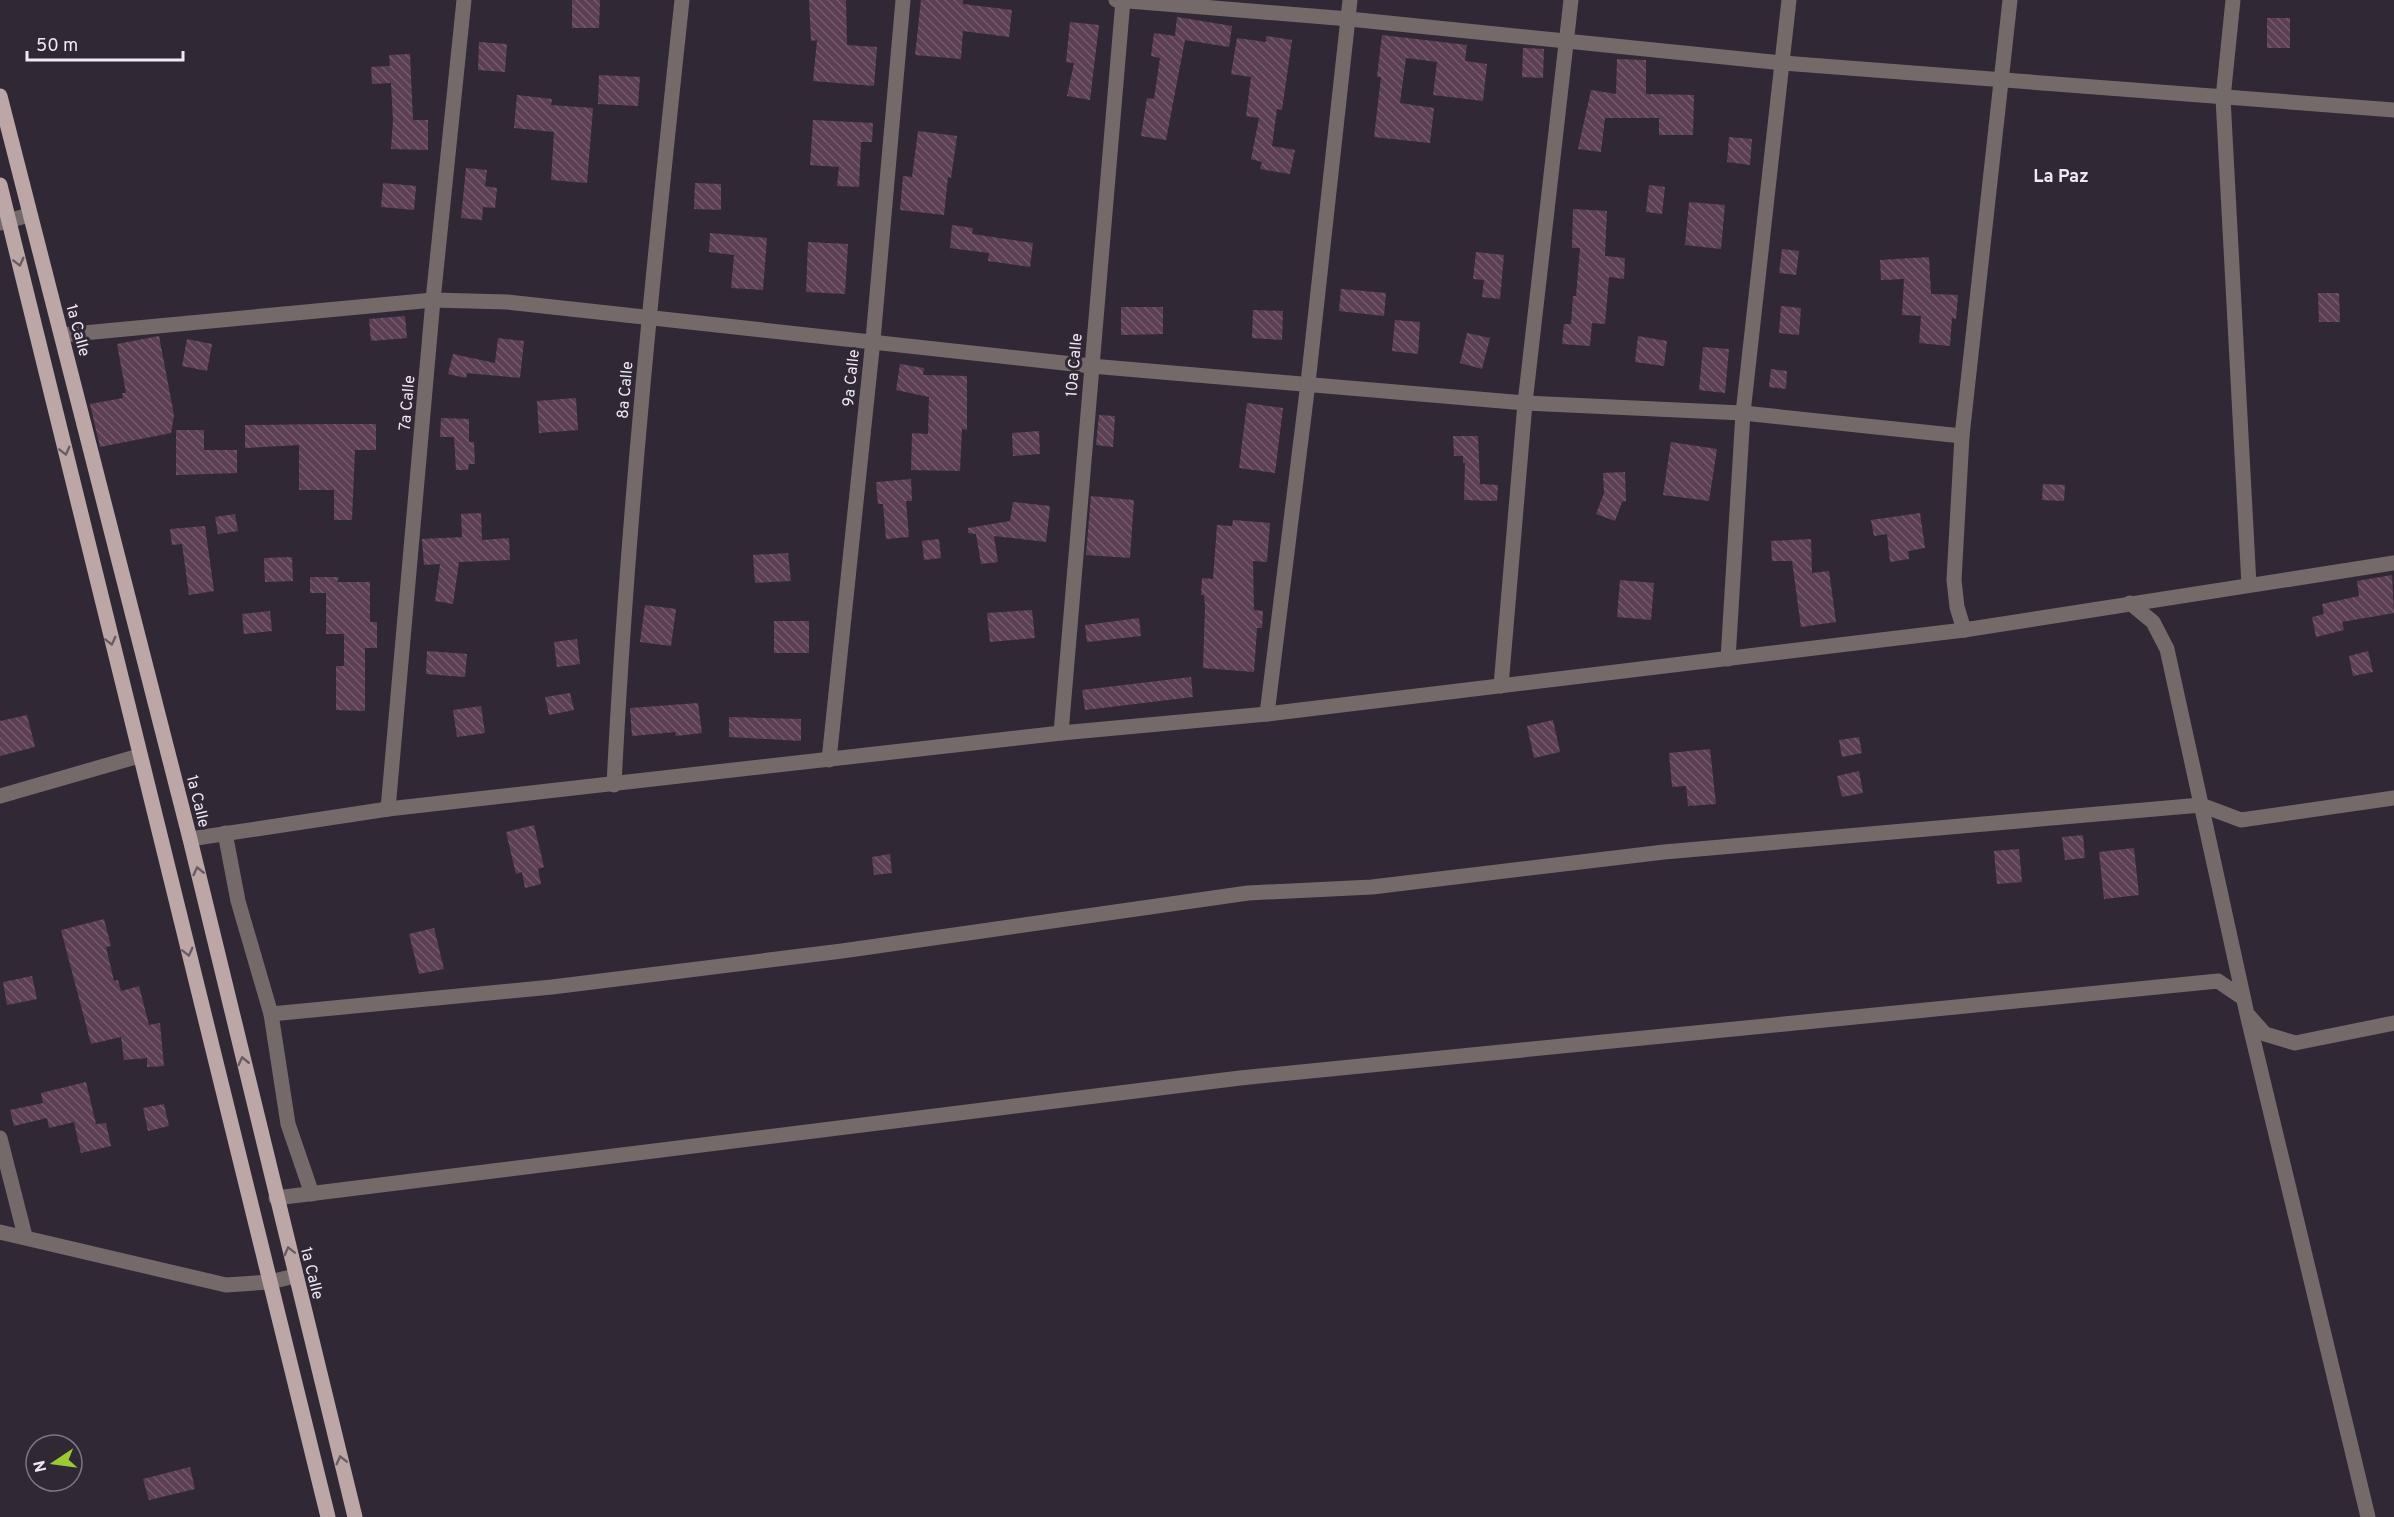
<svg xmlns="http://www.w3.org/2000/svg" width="2394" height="1517" viewBox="0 0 2394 1517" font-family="Overpass,sans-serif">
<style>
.building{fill:url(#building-back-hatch)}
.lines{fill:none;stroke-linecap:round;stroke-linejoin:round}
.minor{stroke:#746a69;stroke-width:15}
.major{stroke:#bca7a6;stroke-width:15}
.oneway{stroke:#695b63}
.labels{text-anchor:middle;stroke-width:6;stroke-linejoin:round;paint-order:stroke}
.street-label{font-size:16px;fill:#efe9f3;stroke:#312836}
.neighbourhood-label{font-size:18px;font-weight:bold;fill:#efe9f3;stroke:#312836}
</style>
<defs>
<pattern id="building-back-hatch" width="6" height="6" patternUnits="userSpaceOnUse" patternTransform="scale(1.5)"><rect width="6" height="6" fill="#5c3f53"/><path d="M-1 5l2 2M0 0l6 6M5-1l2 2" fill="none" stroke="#745b6c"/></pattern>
</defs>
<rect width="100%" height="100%" fill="#312836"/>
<!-- building -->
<g class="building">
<path d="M572,0H600L599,28H572Z"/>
<path d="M809,0H846L847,45L877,47L874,86L813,81L817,40L811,41Z"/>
<path d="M921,0H963V4L1012,10L1009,37L963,31L961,59L915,55Z"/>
<path d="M1177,17L1232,26L1229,47L1185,40L1166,140L1141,136L1147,98L1154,99L1160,58L1151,56L1154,33L1175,36Z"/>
<rect x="2267" y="18" width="23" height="30"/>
<path d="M1070,22L1099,25L1090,100L1067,96L1074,63L1066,62Z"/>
<path d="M1382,35L1467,45L1465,61L1487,64L1483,101L1433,95L1437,62L1406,58L1400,103L1434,108L1430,143L1374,137L1381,77H1377Z"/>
<path d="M1266,36L1292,40L1282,110L1277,109L1272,146L1295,150L1290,174L1260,169L1262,162L1251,159L1259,118L1246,116L1251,77L1231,74L1237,38L1266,42Z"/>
<path d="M479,42L507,44L505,72L478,70Z"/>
<path d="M1523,48L1544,49L1543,78L1522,77Z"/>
<path d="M410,54L413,120H428V150L391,149L393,120L391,83L372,84L371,67L390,66L389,55Z"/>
<path d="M1617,59L1646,60V94L1694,95L1693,135H1659V118H1605L1601,152L1578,149L1591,90L1616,94Z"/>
<path d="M599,75L640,77L638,106L598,104Z"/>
<path d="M517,95L552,99L551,105L593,108L587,183L551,180L554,132L514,128Z"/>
<path d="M813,120L873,123L872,142H861L859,187L837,186L839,167L810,165Z"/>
<path d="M918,131L957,136L951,178L948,177L944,215L900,210L903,176L912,177Z"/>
<path d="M1729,137L1752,139L1750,165L1727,162Z"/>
<path d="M466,168L487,170L485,186L497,188L495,208L483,207L482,220L461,218Z"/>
<path d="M383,183L416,186L414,210L381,207Z"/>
<path d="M695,183L721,184V210L694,209Z"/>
<path d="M1649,185L1665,187L1662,214L1646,212Z"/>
<path d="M1689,202L1725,205L1721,249L1685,245Z"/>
<path d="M1573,209L1607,211L1605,256L1625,258L1624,279L1609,277L1605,324L1592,323L1590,346L1562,344L1564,324H1571L1573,296H1576L1580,248H1572Z"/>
<path d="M952,225L973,228L972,234L1033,243L1030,267L988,261L989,253L950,248Z"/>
<path d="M710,233L767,238L763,290L731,288L734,255L709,252Z"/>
<path d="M808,242L848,244L845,294L806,292Z"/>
<path d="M1782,249L1799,251L1796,275L1779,273Z"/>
<path d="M1476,252L1504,255L1500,299L1482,297L1484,280L1473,279Z"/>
<path d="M1929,257L1931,294L1958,295L1956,319L1952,318L1950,346L1919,343L1921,316L1902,315L1904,279L1881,280L1880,260Z"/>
<path d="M1341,289L1386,293L1384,316L1339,311Z"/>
<path d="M2318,293H2339L2340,322H2319Z"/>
<path d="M1781,306L1801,308L1799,335L1779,333Z"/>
<path d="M1121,307H1163V334L1121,335Z"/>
<path d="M1253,310L1283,311L1282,340L1252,338Z"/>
<path d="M405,316L407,338L371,341L369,319Z"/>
<path d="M1395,320L1420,322L1418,354L1392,351Z"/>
<path d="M1467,333L1490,338L1482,369L1460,363Z"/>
<path d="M159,336L174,415L171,433L100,447L90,404L123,398L122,393H126L117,344Z"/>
<path d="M1638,336L1667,341L1664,366L1635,362Z"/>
<path d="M498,338L524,341L520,378L467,373L466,378L448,374L453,354L495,363Z"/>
<path d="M187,339L212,344L207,371L182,366Z"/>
<path d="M1703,347L1729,349L1725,393L1699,390Z"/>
<path d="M900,364L924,368L923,375L967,376V430L962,429L960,471L911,470L912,433L928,434L929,397L896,390Z"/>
<path d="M1771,369L1787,371L1786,389L1769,387Z"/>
<path d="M576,398L578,430L539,433L537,401Z"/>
<path d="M1247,403L1283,408L1275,473L1239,468Z"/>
<path d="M1099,415L1115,416L1113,447L1096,445Z"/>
<path d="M441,418L469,419V442H474L475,464H469L468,470H456L454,437H440Z"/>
<path d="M331,424H376V450H355L352,520H334V490H299V445L245,448V425Z"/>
<path d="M176,430H204V450H237V473L176,475Z"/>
<path d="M1039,431L1040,454L1013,456L1012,433Z"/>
<path d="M1453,436H1478L1480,484L1498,485L1497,501L1464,500L1465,463H1463V456H1454Z"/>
<path d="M1671,442L1717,449L1709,501L1663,495Z"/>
<path d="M1625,472L1626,501L1622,502L1615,521L1596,514L1604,493L1603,473Z"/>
<path d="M911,479L912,501H906L909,537L886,539L883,504H878L876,482Z"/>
<path d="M2043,484L2065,485L2064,501L2042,500Z"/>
<path d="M1091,496L1134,500L1130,558L1086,555Z"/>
<path d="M1013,502L1050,506L1046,542L994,536L998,562L981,564L976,534L968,533V528L1010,521Z"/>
<path d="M481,513L482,540L509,538L510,560L459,562L453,604L435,601L440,564L424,565L422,539L462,537L461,514Z"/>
<path d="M1920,513L1925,548L1908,551L1909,559L1890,562L1887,534L1874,536L1871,520Z"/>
<path d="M235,514L238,531L218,534L215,517Z"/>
<path d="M1233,520L1270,523L1267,562L1253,561L1254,610L1263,611L1262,628H1257L1254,672L1203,668L1205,607L1204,595H1201L1202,578L1213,579L1217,525L1232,526Z"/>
<path d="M205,526L214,591L189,595L182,544L172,545L170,529Z"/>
<path d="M939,539L941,558L924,560L922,541Z"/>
<path d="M1811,539L1812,573L1829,571L1836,622L1801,627L1792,561H1772L1771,541Z"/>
<path d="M788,553L791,581L755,583L753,555Z"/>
<path d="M292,557L293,581L265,582L264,558Z"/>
<path d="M2392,575L2394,613L2342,622L2344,630L2316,637L2312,617L2324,614L2322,604L2359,596L2357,581Z"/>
<path d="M310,577H339L337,582H370V622H377V648H365V711L336,710V666H344V634H326V593H310Z"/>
<path d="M1620,580L1654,583L1651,620L1617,617Z"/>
<path d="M645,605L676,609L671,646L640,642Z"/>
<path d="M1032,610L1035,638L990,642L987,613Z"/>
<path d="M270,611L272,631L244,634L242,614Z"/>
<path d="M1139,618L1141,636L1087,642L1085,625Z"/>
<rect x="774" y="621" width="35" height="32"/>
<path d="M577,639L580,664L557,667L554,642Z"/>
<path d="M427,651L467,654L465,677L426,674Z"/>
<path d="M2368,651L2373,672L2353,676L2349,656Z"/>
<path d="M1191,677L1193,697L1085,710L1082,690Z"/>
<path d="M570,693L574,710L549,715L545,697Z"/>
<path d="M698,703L702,733L676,736L675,732L632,736L630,708Z"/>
<path d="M481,706L485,733L457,737L453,710Z"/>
<path d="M27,715L35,747L0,756V721Z"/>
<path d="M729,717L801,719V741L729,737Z"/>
<path d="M1553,720L1560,752L1534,758L1527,726Z"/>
<path d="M1859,737L1862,753L1842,757L1839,740Z"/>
<path d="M1710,749L1716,804L1688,806L1686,786L1672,787L1669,753Z"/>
<path d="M1859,771L1863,793L1842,797L1837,776Z"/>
<path d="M534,825L544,867L538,869L541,884L525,888L522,872L516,874L506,832Z"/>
<path d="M2083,835L2085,858L2065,860L2062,837Z"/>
<path d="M2134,848L2139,895L2104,899L2099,852Z"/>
<path d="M2019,849L2022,882L1997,884L1994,851Z"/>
<path d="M890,854L892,873L874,875L872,857Z"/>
<path d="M104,919L111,946L106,947L114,981L118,980L121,991L139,986L149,1025L160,1023L164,1066L147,1067V1058L124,1060L121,1037L91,1044L61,930Z"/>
<path d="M434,928L444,969L419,974L409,934Z"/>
<path d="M32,976L37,999L7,1005L3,982Z"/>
<path d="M86,1082L96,1124L106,1123L111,1146L81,1153L74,1122L49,1128L47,1118L14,1126L10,1110L43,1103L41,1093Z"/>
<path d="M164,1104L169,1126L148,1131L143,1108Z"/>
<path d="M190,1467L195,1489L149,1500L143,1479Z"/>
</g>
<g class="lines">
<!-- minor -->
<g class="minor">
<path d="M1116,0L1349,19L1783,63L2394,110"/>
<path d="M2233,0L2223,98L2249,585"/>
<path d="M0,223L29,215"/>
<path d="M62,335L433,300L507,302L1091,366L1525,403L1743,413L1962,436"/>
<path d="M2130,603L2153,622L2167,649L2247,1014L2368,1517"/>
<path d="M1964,630L1957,607L1954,580L1962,436L2010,0"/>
<path d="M1728,659L1743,413L1789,0"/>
<path d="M1501,686L1525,403L1571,0"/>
<path d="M1267,714L1308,383L1350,0"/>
<path d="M1061,733L1123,0"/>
<path d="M829,760L873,340L903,0"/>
<path d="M614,785C627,522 654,261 682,0"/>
<path d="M0,796L139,756"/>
<path d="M388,809L433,300L464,0"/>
<path d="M225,833L238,901L271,1014"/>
<path d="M190,839L388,809L1061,733L1267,714L1964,630L2394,563"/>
<path d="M2249,1016L2265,1034L2295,1043L2394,1023"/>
<path d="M0,1138L25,1236"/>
<path d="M312,1194L288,1124L271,1014L552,987L842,951L1248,893L1372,887L1664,852L2201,805L2241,820L2394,798"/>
<path d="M276,1198L1240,1078L2218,981L2243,998"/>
<path d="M0,1232L226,1285L270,1282L295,1276"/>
</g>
<!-- major -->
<g class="major">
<path d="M0,96L190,839L355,1517"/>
<path d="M0,185L328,1517"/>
</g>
</g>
<!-- one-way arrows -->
<defs><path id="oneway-chevron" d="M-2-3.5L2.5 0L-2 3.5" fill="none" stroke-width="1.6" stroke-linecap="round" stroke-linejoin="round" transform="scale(1.5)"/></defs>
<g class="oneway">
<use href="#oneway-chevron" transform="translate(19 262) rotate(76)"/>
<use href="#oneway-chevron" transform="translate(65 451) rotate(76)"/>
<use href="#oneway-chevron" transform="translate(111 641) rotate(76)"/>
<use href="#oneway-chevron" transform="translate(198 871) rotate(-103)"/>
<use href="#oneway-chevron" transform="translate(188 952) rotate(76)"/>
<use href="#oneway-chevron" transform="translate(243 1061) rotate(-103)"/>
<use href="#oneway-chevron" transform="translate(289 1251) rotate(-104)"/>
<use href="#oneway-chevron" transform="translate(341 1460) rotate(-104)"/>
</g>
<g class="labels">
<!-- street labels -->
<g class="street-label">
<text transform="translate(79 330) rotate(75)" y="6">1a Calle</text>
<text transform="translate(1073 365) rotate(-85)" y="6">10a Calle</text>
<text transform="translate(850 378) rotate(-84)" y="6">9a Calle</text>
<text transform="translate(624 390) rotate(-85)" y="6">8a Calle</text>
<text transform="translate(406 403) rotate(-85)" y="6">7a Calle</text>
<text transform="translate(199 801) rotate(76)" y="6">1a Calle</text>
<text transform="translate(313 1273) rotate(76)" y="6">1a Calle</text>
</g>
<!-- neighbourhood labels -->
<g class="neighbourhood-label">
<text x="2061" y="182">La Paz</text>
</g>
</g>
<!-- north arrow -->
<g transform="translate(54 1463) rotate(257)"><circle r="28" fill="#312836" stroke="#7d7582" stroke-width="1.5"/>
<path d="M0-4.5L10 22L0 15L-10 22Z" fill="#9acb35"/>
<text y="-9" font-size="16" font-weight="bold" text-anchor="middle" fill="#efe9f3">N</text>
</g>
<!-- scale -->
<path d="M27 51v9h156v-9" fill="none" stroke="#efe9f3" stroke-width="3"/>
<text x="36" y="51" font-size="18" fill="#efe9f3" stroke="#312836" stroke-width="4.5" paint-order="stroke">50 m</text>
</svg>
